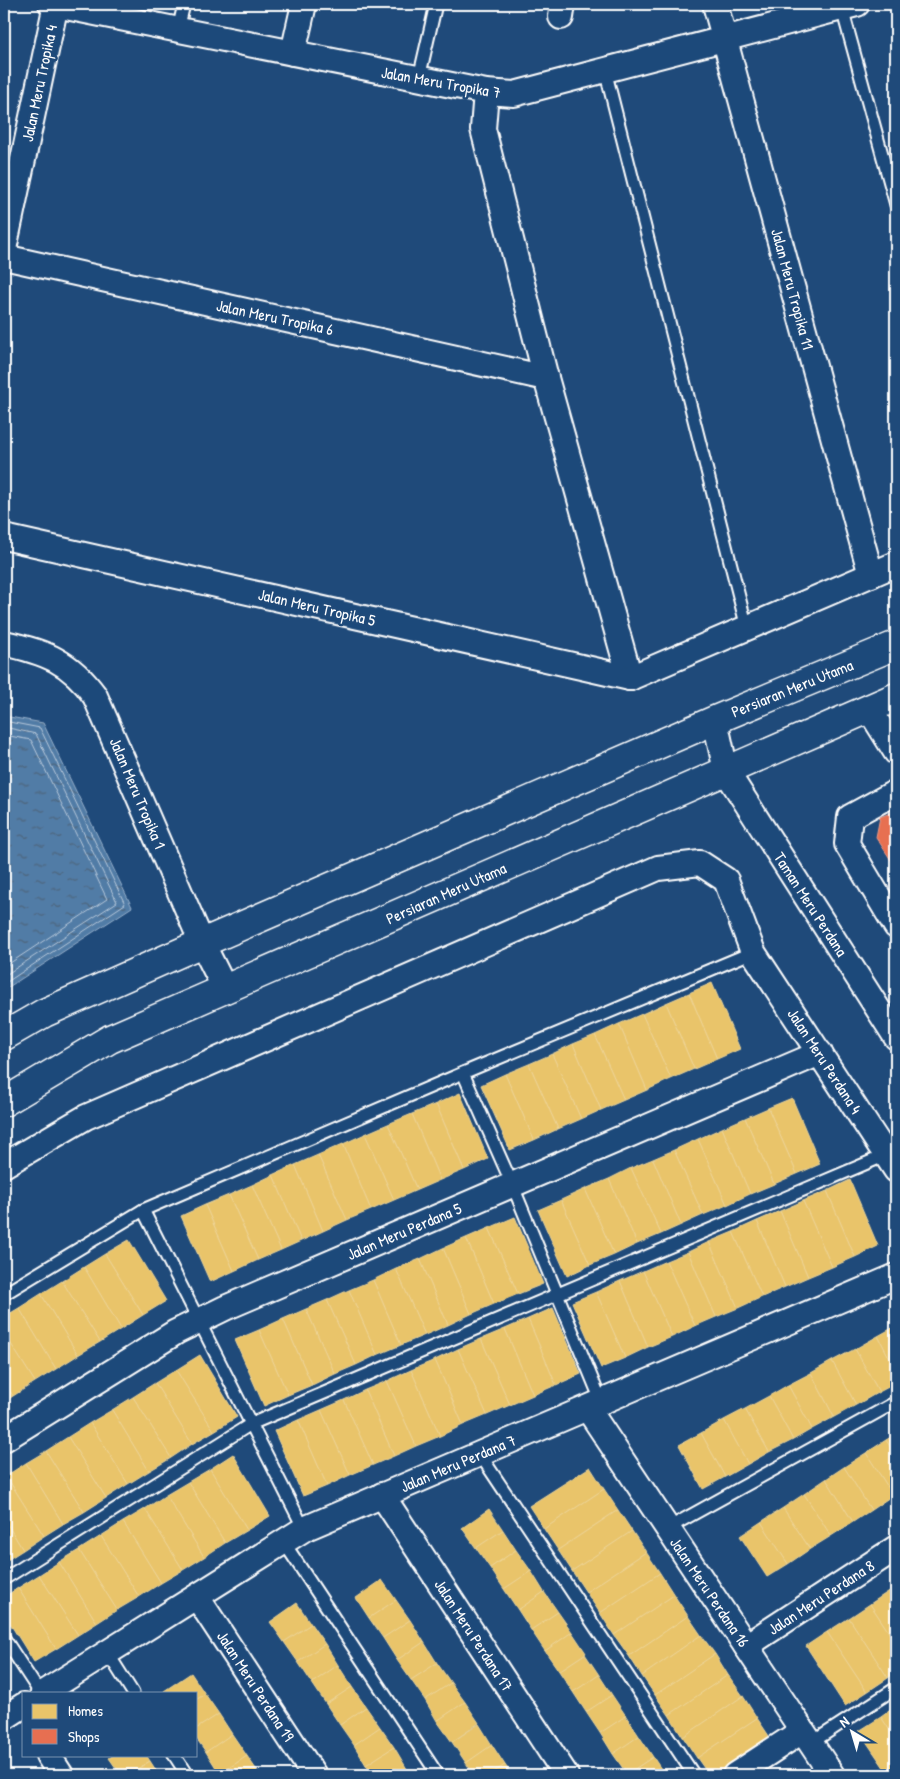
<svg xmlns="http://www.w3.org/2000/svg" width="900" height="1779" viewBox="0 0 900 1779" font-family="'Patrick Hand',sans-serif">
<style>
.water{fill:url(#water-ripples);stroke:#97b0ca}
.homes{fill:#e9c46a;stroke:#f0d697}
.shops{fill:#e76f51;stroke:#ee9a85}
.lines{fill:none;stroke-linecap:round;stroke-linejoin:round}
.shore{stroke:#b9cadb;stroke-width:1}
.lane-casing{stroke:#fff;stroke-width:15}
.street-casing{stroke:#fff;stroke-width:28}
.secondary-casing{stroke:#fff;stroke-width:31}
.lane{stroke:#1f4a7a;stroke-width:11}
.street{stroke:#1f4a7a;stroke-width:24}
.secondary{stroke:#1f4a7a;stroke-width:28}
.labels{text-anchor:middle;stroke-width:5;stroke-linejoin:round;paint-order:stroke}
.street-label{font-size:16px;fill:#fff;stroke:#1f4a7a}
</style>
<defs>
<pattern id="water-ripples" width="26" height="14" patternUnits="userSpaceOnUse" patternTransform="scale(1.25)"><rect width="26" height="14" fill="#517ba6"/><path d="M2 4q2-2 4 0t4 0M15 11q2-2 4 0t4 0" fill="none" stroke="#4e6479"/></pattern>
</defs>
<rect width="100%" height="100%" fill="#1f4a7a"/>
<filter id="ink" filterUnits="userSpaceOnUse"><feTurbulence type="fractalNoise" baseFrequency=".02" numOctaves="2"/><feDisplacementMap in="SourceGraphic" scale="10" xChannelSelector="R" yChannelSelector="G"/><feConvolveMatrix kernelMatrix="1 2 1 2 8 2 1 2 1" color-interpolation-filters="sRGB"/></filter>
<g filter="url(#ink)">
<!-- water -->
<path class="water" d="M4,716L43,723L132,907L4,990Z"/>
<!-- homes -->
<g class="homes">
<path d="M712,983L740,1049L717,1059L689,993Z"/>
<path d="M689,993L717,1059L694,1069L666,1003Z"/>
<path d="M666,1003L694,1069L671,1079L642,1014Z"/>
<path d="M642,1014L671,1079L647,1090L619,1024Z"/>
<path d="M619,1024L647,1090L624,1100L595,1035Z"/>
<path d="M595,1035L624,1100L601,1110L573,1044Z"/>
<path d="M573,1044L601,1110L581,1119L552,1054Z"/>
<path d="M552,1054L581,1119L558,1129L529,1064Z"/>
<path d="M529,1064L558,1129L534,1140L505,1074Z"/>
<path d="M505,1074L534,1140L510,1150L481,1085Z"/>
<path d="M460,1093L488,1159L464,1170L436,1104Z"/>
<path d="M792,1098L820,1164L797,1174L768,1108Z"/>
<path d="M436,1104L464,1170L440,1180L412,1114Z"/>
<path d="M768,1108L797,1174L774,1184L745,1118Z"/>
<path d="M412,1114L440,1180L417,1190L388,1124Z"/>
<path d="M745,1118L774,1184L750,1194L722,1128Z"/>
<path d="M388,1124L417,1190L394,1200L365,1134Z"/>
<path d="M722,1128L750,1194L727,1205L698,1139Z"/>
<path d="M365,1134L394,1200L371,1210L343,1144Z"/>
<path d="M698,1139L727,1205L703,1215L674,1150Z"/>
<path d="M343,1144L371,1210L347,1220L318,1155Z"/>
<path d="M674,1150L703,1215L681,1225L653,1159Z"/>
<path d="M318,1155L347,1220L323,1231L295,1165Z"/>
<path d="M653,1159L681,1225L661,1234L631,1168Z"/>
<path d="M295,1165L323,1231L301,1241L273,1175Z"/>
<path d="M631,1168L661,1234L637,1244L609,1179Z"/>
<path d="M273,1175L301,1241L281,1250L252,1185Z"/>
<path d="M609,1179L637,1244L614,1255L585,1189Z"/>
<path d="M850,1180L878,1246L855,1257L827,1191Z"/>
<path d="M252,1185L281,1250L258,1260L229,1195Z"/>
<path d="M585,1189L614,1255L590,1265L561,1200Z"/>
<path d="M827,1191L855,1257L832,1267L803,1201Z"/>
<path d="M229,1195L258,1260L234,1271L205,1205Z"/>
<path d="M561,1200L590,1265L567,1276L538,1210Z"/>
<path d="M803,1201L832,1267L808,1277L780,1211Z"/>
<path d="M205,1205L234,1271L210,1282L181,1216Z"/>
<path d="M780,1211L808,1277L785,1287L757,1221Z"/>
<path d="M515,1217L543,1284L518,1294L489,1228Z"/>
<path d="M757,1221L785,1287L762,1297L733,1232Z"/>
<path d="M489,1228L518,1294L494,1304L466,1238Z"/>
<path d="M733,1232L762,1297L738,1308L709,1242Z"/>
<path d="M466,1238L494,1304L471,1314L443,1248Z"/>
<path d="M129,1240L166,1301L143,1315L105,1254Z"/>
<path d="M709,1242L738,1308L716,1317L688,1252Z"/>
<path d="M443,1248L471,1314L448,1325L420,1259Z"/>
<path d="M688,1252L716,1317L695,1326L666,1261Z"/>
<path d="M105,1254L143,1315L121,1329L84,1267Z"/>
<path d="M420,1259L448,1325L425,1335L396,1269Z"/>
<path d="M666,1261L695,1326L672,1337L643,1271Z"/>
<path d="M84,1267L121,1329L100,1342L62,1281Z"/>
<path d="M396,1269L425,1335L401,1345L373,1280Z"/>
<path d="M643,1271L672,1337L648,1347L620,1281Z"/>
<path d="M373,1280L401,1345L377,1355L349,1290Z"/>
<path d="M62,1281L100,1342L78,1355L41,1294Z"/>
<path d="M620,1281L648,1347L625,1358L596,1292Z"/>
<path d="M349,1290L377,1355L356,1365L327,1300Z"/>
<path d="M596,1292L625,1358L601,1368L572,1302Z"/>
<path d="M41,1294L78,1355L56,1369L19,1308Z"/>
<path d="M327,1300L356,1365L335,1374L306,1309Z"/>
<path d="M19,1308L56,1369L35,1382L4,1333V1317Z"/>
<path d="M553,1308L581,1374L556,1385L528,1319Z"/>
<path d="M306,1309L335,1374L312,1385L283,1319Z"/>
<path d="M283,1319L312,1385L288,1395L259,1330Z"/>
<path d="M528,1319L556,1385L533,1395L505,1329Z"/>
<path d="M896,1326V1371L878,1336Z"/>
<path d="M505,1329L533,1395L510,1405L481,1339Z"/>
<path d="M259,1330L288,1395L264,1406L235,1340Z"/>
<path d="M4,1333L35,1382L13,1396L4,1382Z"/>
<path d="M878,1336L896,1371V1383L879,1392L855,1349Z"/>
<path d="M481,1339L510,1405L487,1415L458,1349Z"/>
<path d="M458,1349L487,1415L463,1425L435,1360Z"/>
<path d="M855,1349L879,1392L856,1405L832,1361Z"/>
<path d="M200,1355L237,1417L214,1431L176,1370Z"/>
<path d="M435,1360L463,1425L440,1436L411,1370Z"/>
<path d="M832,1361L856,1405L834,1417L811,1373Z"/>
<path d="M176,1370L214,1431L192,1444L155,1383Z"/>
<path d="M411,1370L440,1436L416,1446L387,1381Z"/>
<path d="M811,1373L834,1417L812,1429L788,1385Z"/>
<path d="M387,1381L416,1446L394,1456L365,1390Z"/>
<path d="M4,1382L13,1396L4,1402Z"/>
<path d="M155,1383L192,1444L171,1458L133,1397Z"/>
<path d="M788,1385L812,1429L793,1440L769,1396Z"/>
<path d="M365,1390L394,1456L373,1465L344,1400Z"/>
<path d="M769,1396L793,1440L769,1452L745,1409Z"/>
<path d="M133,1397L171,1458L149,1471L112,1410Z"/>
<path d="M344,1400L373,1465L350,1475L321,1410Z"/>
<path d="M745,1409L769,1452L748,1464L724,1420Z"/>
<path d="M112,1410L149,1471L128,1484L90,1423Z"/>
<path d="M321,1410L350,1475L327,1486L298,1420Z"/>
<path d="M298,1420L327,1486L303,1496L274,1431Z"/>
<path d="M724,1420L748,1464L725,1477L701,1433Z"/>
<path d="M90,1423L128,1484L106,1498L68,1437Z"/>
<path d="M701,1433L725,1477L703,1489L679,1445Z"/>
<path d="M896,1434V1456L886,1440Z"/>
<path d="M68,1437L106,1498L84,1512L46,1451Z"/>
<path d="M886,1440L896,1456V1493L893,1495L866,1453Z"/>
<path d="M46,1451L84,1512L63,1524L26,1463Z"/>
<path d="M866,1453L893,1495L871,1510L844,1467Z"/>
<path d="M233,1454L270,1516L247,1530L210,1469Z"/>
<path d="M26,1463L63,1524L44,1536L6,1476Z"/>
<path d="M590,1467L604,1489L544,1529L529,1506Z"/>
<path d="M844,1467L871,1510L853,1522L826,1479Z"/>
<path d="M210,1469L247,1530L225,1543L188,1482Z"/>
<path d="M6,1476L44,1536L23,1550L4,1519V1477Z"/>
<path d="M826,1479L853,1522L831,1536L804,1494Z"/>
<path d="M188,1482L225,1543L204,1557L166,1495Z"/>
<path d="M604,1489L618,1510L558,1550L544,1529Z"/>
<path d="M804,1494L831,1536L810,1549L783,1508Z"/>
<path d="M166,1495L204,1557L183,1570L145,1509Z"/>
<path d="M783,1508L810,1549L788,1564L761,1522Z"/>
<path d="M145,1509L183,1570L161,1583L123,1522Z"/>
<path d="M489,1509L503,1530L476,1548L462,1528Z"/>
<path d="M618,1510L632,1531L572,1571L558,1550Z"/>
<path d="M4,1519L23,1550L4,1562Z"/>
<path d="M123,1522L161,1583L139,1597L101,1536Z"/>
<path d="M761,1522L788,1564L767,1577L740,1536Z"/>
<path d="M503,1530L516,1550L490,1568L476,1548Z"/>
<path d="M632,1531L646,1552L586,1592L572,1571Z"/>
<path d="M101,1536L139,1597L117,1610L79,1550Z"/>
<path d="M79,1550L117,1610L97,1623L59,1562Z"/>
<path d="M516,1550L531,1571L504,1589L490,1568Z"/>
<path d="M646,1552L660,1573L600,1613L586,1592Z"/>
<path d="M59,1562L97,1623L78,1635L39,1575Z"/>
<path d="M531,1571L544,1592L518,1610L504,1589Z"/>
<path d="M660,1573L674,1595L614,1635L600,1613Z"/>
<path d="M39,1575L78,1635L56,1649L18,1588Z"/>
<path d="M382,1580L396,1600L369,1618L356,1598Z"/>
<path d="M896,1586V1598L891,1590Z"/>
<path d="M18,1588L56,1649L34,1662L4,1614V1597Z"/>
<path d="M891,1590L896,1598V1643L870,1604Z"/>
<path d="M544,1592L558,1612L531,1630L518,1610Z"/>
<path d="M674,1595L688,1616L629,1656L614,1635Z"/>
<path d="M396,1600L410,1620L383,1638L369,1618Z"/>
<path d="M297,1603L311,1624L284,1642L270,1622Z"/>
<path d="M870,1604L896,1643V1672L888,1678L849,1618Z"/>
<path d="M558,1612L572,1632L545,1651L531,1630Z"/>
<path d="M688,1616L701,1635L642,1676L629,1656Z"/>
<path d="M849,1618L888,1678L867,1692L827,1632Z"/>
<path d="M410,1620L424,1642L397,1660L383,1638Z"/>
<path d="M311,1624L325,1644L298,1662L284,1642Z"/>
<path d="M572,1632L586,1653L559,1671L545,1651Z"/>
<path d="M827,1632L867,1692L845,1706L806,1646Z"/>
<path d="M701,1635L715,1654L655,1695L642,1676Z"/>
<path d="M424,1642L437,1663L411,1680L397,1660Z"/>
<path d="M325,1644L338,1665L312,1683L298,1662Z"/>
<path d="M585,1654L599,1675L573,1692L559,1671Z"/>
<path d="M715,1654L728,1675L669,1715L655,1695Z"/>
<path d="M437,1663L451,1683L425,1700L411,1680Z"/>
<path d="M338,1665L352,1687L326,1704L312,1683Z"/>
<path d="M191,1673L205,1694L196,1700V1693H165L164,1691Z"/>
<path d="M599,1675L612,1695L586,1712L573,1692Z"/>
<path d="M728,1675L743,1696L683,1737L669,1715Z"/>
<path d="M451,1683L465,1702L437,1721L425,1700Z"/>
<path d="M352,1687L366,1707L340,1725L326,1704Z"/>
<path d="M205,1694L219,1714L196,1729V1700Z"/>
<path d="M612,1695L626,1716L600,1733L586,1712Z"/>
<path d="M743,1696L757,1718L697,1758L683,1737Z"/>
<path d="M465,1702L479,1723L452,1742L437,1721Z"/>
<path d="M896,1706V1740L881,1717Z"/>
<path d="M366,1707L380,1727L354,1745L340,1725Z"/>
<path d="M219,1714L232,1734L206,1752L196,1738V1729Z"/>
<path d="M626,1716L639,1736L613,1754L600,1733Z"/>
<path d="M881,1717L896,1740V1775H889L859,1731Z"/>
<path d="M757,1718L771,1739L717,1775H709L697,1758Z"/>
<path d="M479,1724L492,1745L466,1763L452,1742Z"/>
<path d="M380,1727L394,1747L366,1765L354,1745Z"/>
<path d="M232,1734L247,1756L220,1774L206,1752Z"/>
<path d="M639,1736L653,1757L627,1774L613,1754Z"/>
<path d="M492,1745L505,1765L489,1775H474L466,1763Z"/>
<path d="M394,1747L407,1769L398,1775H373L366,1765Z"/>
<path d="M114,1755H146L150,1761L128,1775H121L109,1758Z"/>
<path d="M247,1756L260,1775H221L220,1774Z"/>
<path d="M653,1757L665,1775H627V1774Z"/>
<path d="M150,1761L159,1775H128Z"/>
<path d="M505,1765L512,1775H489Z"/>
<path d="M407,1769L412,1775H398Z"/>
</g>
<!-- shops -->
<g class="shops">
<path d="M896,811V857L891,860L876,837L880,817Z"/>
<path d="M896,857V868L891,860Z"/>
</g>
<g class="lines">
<!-- shore -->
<g class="shore">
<path d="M4,721L40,728L125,904L4,984"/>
<path d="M4,727L36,734L117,902L4,976"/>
<path d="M4,735L31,740L107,899L4,967"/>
</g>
<defs>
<g id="lane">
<path d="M841,5L896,205"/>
<path d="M178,30L184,4"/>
<path d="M605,70L747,628"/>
<path d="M419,78L436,4"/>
<path d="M463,1073L512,1184L602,1403"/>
<path d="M143,1210L304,1529"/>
<path d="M4,1294L143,1210L463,1073L753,952"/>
<path d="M479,1453L694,1775"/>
<path d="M668,1528L896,1402"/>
<path d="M283,1541L438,1775"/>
<path d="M4,1579L251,1424L886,1155"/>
<path d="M4,1638L40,1693"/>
<path d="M107,1652L133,1693"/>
<path d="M811,1743L896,1688"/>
<path d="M174,1755L187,1775"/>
</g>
<g id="street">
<path d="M51,4L486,92L514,94L857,4"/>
<path d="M715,4L871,575"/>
<path d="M561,17L563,4"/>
<path d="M293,53L304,4"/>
<path d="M486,92L483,129L546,378L630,678"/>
<path d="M4,249L56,4"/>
<path d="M4,257L546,378"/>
<path d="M4,537L630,678"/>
<path d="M4,643C45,652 70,661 95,696L202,943L225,989"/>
<path d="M630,678L896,564"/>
<path d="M869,709L896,752"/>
<path d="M715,720L726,771L896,1037"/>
<path d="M896,792L850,817L847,844L896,926"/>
<path d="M4,1165L86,1117L658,868L700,863L726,880L753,952L896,1170"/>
<path d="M588,1409L832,1775"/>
<path d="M4,1439L176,1332L225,1308L820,1053"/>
<path d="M382,1495L566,1775"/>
<path d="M197,1597L314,1775"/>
<path d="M746,1646L896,1548"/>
<path d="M43,1693L304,1529L896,1276"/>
<path d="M4,1718L24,1705"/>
<path d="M48,1755L61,1775"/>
<path d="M735,1775L802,1731"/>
</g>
<g id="secondary">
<path d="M4,1036L44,1013L202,943L715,720L896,645"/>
<path d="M4,1102L110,1039L896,697"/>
</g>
</defs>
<!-- lane casing -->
<use href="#lane" class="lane-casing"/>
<!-- street casing -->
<use href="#street" class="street-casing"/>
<!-- secondary casing -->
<use href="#secondary" class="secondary-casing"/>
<!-- lane -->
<use href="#lane" class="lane"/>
<!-- street -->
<use href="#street" class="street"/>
<!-- secondary -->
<use href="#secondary" class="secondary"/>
</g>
</g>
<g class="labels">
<!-- street labels -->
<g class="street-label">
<text transform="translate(441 82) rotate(10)" y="6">Jalan Meru Tropika 7</text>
<text transform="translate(39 83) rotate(-78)" y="6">Jalan Meru Tropika 4</text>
<text transform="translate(793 289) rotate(75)" y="6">Jalan Meru Tropika 11</text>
<text transform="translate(275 317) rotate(12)" y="6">Jalan Meru Tropika 6</text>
<text transform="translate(317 607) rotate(13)" y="6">Jalan Meru Tropika 5</text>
<text transform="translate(792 688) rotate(-22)" y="6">Persiaran Meru Utama</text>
<text transform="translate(138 793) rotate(67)" y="6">Jalan Meru Tropika 1</text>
<text transform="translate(446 893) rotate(-24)" y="6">Persiaran Meru Utama</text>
<text transform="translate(811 904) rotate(57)" y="6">Taman Meru Perdana</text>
<text transform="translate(825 1061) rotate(57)" y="6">Jalan Meru Perdana 4</text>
<text transform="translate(404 1231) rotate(-23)" y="6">Jalan Meru Perdana 5</text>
<text transform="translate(458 1463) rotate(-23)" y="6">Jalan Meru Perdana 7</text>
<text transform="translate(710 1592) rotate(56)" y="6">Jalan Meru Perdana 16</text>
<text transform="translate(821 1597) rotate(-33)" y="6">Jalan Meru Perdana 8</text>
<text transform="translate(474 1635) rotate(57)" y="6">Jalan Meru Perdana 17</text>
<text transform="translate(256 1686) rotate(57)" y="6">Jalan Meru Perdana 19</text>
</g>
</g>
<!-- margin -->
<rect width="900" height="1779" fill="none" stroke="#1f4a7a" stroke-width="20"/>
<rect x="10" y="10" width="880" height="1759" fill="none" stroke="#fff" stroke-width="2" filter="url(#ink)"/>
<!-- legend -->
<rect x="22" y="1692" width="175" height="65" fill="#1f4a7a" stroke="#7992af"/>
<rect x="32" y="1704" width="25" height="15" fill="#e9c46a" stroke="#7992af"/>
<text x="68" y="1716" font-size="15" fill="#ffffff">Homes</text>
<rect x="32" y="1729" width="25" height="15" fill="#e76f51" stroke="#7992af"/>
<text x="68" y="1742" font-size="15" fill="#ffffff">Shops</text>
<!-- north arrow -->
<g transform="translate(852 1732) rotate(322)" stroke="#1f4a7a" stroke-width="4" paint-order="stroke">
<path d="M0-4L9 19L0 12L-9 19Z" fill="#ffffff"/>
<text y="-8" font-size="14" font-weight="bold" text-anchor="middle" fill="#ffffff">N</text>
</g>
</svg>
